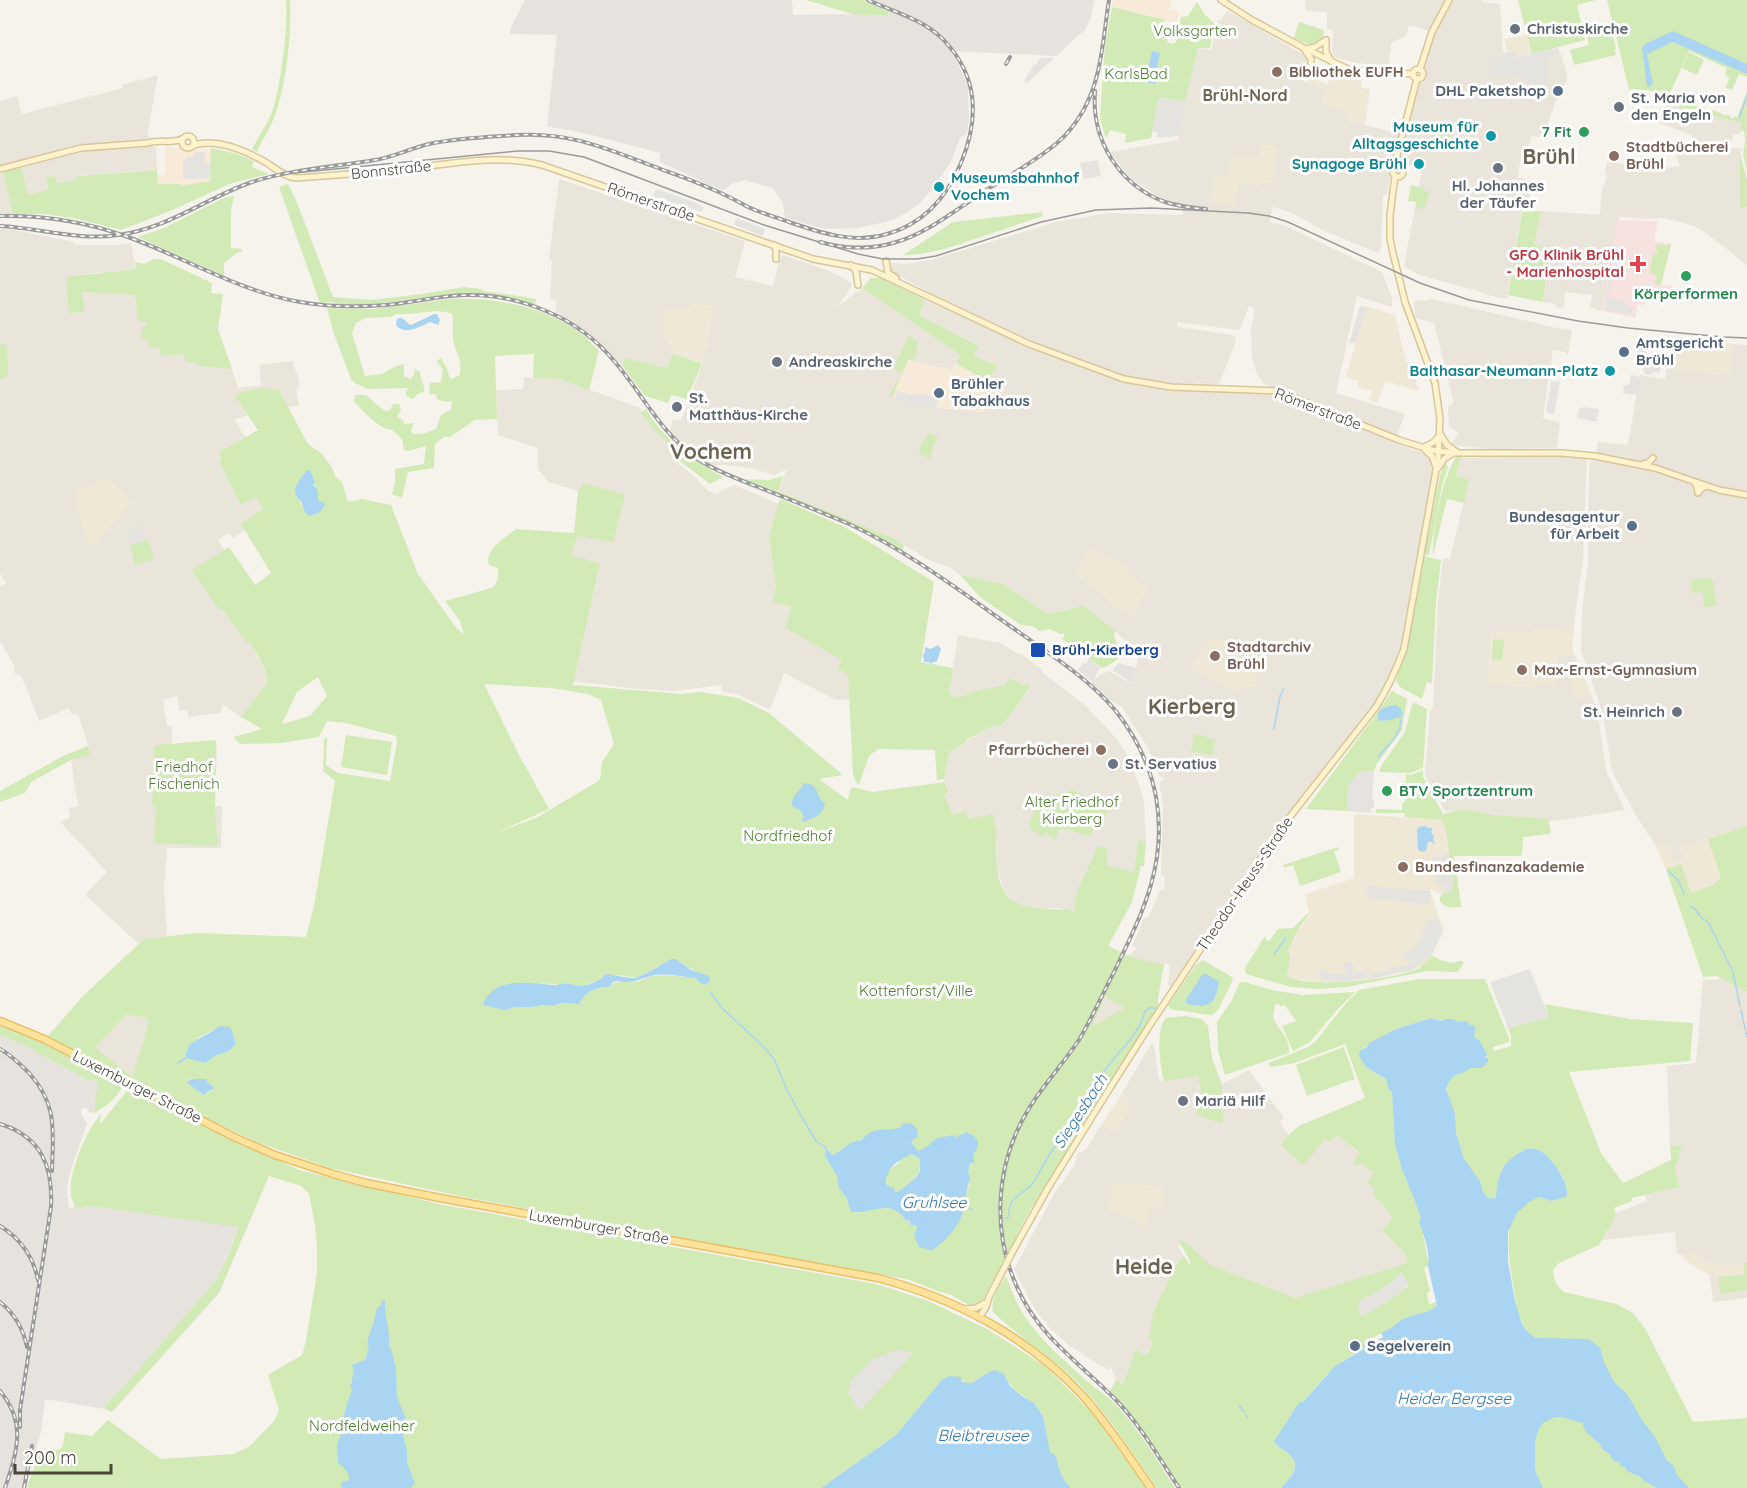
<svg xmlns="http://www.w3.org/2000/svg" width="1747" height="1488" viewBox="0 0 1747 1488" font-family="Quicksand,sans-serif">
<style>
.residential{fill:#eae5da;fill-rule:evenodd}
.commercial{fill:#f7ead8}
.industrial{fill:#e6e2dd}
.education{fill:#efe8d6}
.medical{fill:#f6e3e0}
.green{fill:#d2eab5;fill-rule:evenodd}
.parking{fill:#e5e3e0}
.water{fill:#a9d4f2;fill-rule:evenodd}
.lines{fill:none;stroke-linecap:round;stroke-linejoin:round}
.stream{stroke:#a9d4f2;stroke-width:1.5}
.secondary-casing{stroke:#d6c79b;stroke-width:8}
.primary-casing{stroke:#e6c16a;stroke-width:9}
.secondary{stroke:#fff3cd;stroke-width:5}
.primary{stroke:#ffe39c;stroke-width:6}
.tram{stroke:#9a9a9a;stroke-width:1.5}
.rail-casing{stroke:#9a9a9a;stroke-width:4}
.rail{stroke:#fff;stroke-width:1.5;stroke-dasharray:4.5;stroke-linecap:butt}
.secondary-bridge-casing{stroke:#d6c79b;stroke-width:8;stroke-linecap:butt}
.secondary-bridge{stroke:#fff3cd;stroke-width:5}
.worship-dot{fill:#6b7280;stroke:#fff;stroke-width:2}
.education-dot{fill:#8d6e63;stroke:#fff;stroke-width:2}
.service-dot{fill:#5c6f8a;stroke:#fff;stroke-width:2}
.leisure-dot{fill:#2e9e5b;stroke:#fff;stroke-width:2}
.culture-dot{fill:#0f9aa8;stroke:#fff;stroke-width:2}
.health-dot{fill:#e0444e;stroke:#fff;stroke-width:2}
.transit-dot{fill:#1a4fb4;stroke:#fff;stroke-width:2}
.labels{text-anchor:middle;stroke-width:6;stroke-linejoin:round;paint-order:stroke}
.worship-label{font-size:15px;font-weight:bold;fill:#5b616d;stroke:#fff;text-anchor:start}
.park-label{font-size:15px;fill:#4a7f2a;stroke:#fff}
.education-label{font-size:15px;font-weight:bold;fill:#785e54;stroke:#fff;text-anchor:start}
.service-label{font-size:15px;font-weight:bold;fill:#4e5e75;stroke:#fff;text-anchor:start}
.culture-label{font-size:15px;font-weight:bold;fill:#0d838f;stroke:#fff;text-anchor:end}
.leisure-label{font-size:15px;font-weight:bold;fill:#27864d;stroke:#fff;text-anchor:end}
.street-label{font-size:15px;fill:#4b4439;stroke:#fff}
.health-label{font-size:15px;font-weight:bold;fill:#be3a42;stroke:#fff;text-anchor:end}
.transit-label{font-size:15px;font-weight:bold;fill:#164399;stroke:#fff;text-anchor:start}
.neighbourhood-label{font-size:16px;font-weight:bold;fill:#6e6250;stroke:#fff}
.water-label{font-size:16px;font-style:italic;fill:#2e7ab2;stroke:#fff}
.district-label{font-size:21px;font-weight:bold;fill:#6e6250;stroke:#fff}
</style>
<rect width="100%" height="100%" fill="#f6f3ec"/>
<!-- residential -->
<g class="residential">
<path d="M1305,0H1482V2L1500,4L1503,53L1502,62L1506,78L1508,74L1540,85L1543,88L1549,69L1546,57L1561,54L1567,74V80L1558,95L1543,137L1531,136L1527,153H1521L1518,178L1531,180L1529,208H1522L1507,299L1486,295L1478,291L1419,275L1404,266L1422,171L1413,169L1414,166L1393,160L1387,195H1383L1381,248L1378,253L1325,231L1290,212L1272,207L1270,222L1284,225L1382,272L1392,298V307L1357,296L1336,393L1405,414L1397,436L1331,412L1278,391L1263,383L1256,371L1252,357L1251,329L1255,309L1249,306L1240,329L1238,330L1177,322L1178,327L1233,335L1235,337L1236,341L1220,382L1218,384L1174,383L1131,380L1087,365L925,296L927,291L890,271L888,267L891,263L905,264L931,260L1056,222L1109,213L1183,215L1184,205L1164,200L1130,178L1110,152L1179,140L1178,136L1181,116L1198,48L1211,50L1218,20L1221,21L1223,16L1228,11L1313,60L1303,80L1325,90L1322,103L1349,112L1348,121L1405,135L1420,83L1425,79L1426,72L1423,67L1432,32L1409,25L1406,36L1391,43L1389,66L1357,63L1337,58L1332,54L1333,30L1327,29V12L1306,11Z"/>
<path d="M158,75L148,130L149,142L156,148L157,170L122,172L87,176V174L77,176V180L56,183L55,176L46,177L48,189L28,195L21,168L3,172L13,214H0V101L17,96L22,114L123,88L122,85Z"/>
<path d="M1668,96L1682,100L1681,107L1713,114V116L1741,123V134H1733V139L1726,149L1741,148L1740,207H1747V265L1706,233L1694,226L1681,222L1662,218L1646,219L1619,217L1602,311L1590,308L1592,295L1565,292L1564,306L1562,308L1555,307V304L1543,302L1550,248L1534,246L1541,211L1600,215L1602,186H1604L1607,174L1605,173L1607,162L1657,169L1680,166L1673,148L1690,147L1693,136L1660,123Z"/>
<path d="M559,179L745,241L735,277L773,286L779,261L783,255L832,272L852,283L851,287L838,306L862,288L960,355L951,370L908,360L931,407L983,412L990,387L986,381L998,366L972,354L978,345L919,315L925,300L1031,348L1131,383L1170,390L1276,393L1405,447L1426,454L1430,457L1433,469L1407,619L1401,646L1391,675L1380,696L1275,832L1244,880L1171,986H1168L1170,964L1149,963L1129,956L1138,947L1132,946L1144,918H1148L1160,890H1164L1165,877L1161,876V868L1163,804L1159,783L1164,778L1159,776L1148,748L1122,707L1108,699L1091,684L1098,676L1109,671L1132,684L1139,654L1115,631L1083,605L1077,609H1071L1048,614L1003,584L960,575L949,567L927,559L894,539L778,491L787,469L774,475L750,468L726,465L713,466L686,448L670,433L673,419L681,421L703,362L673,354L667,368L627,358L622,365L593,337L556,313V300L550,299L552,260L549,259Z"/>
<path d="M0,229L15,230L74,242L75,245H120L131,243L136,269L85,274L70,313L85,312L81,292L135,295L138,322L147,321V324L143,330L148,340L160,347L178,354H185L198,363L199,366L232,369L238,388L261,385L259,365L293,361L296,373L298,374L299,388L296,389L299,406L288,407L279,390L235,397L247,415L234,420L246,438L219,453L222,459L219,461L241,505L256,497L263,509L242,524L245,530L233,538L229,533L218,540L224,550L219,610L222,609L247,643L249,642L262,664L266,676L267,683L241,717L223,705L221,713L188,717V710L179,711L177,696L163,700L167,726H172V747L217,744L215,806H222L221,848H167L164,888L167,936L144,939L139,944L85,895L107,872L60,822L70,818L69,808L78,806L71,760L91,755L78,714L72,715L69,708L39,721L22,677L15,674L14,669L15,667L0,641V586L7,583L0,574Z"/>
<path d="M1429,298L1557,328L1572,330L1568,355L1565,352L1553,350L1543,418L1560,423L1557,448L1491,449L1450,445L1459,433L1449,427L1448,406L1454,403L1434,323L1415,318L1414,301L1429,300Z"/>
<path d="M1733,344L1747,345V826L1680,847L1683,859L1675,862L1670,844H1655L1635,814L1612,771L1603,714L1581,651L1582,610L1588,564L1589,466L1590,461L1596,455L1598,442L1628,445L1640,375L1665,379L1666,369L1731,375Z"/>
<path d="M524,377L559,379L641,408L642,415L671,446L683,455L678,464L693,475L708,491L718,495L722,490L735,485L779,504L769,536L776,587L772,602L791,607L787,628L843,660L848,675L849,699L836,700L784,673L770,710L737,694L723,692L721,685L675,691L636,689L574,681L600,565L571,556L576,536L585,483L578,491L548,482L538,469V448L498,435L496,390L523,389Z"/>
<path d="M1587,455L1583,563L1576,607L1572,648L1592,696L1598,716L1607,773L1625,810L1554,821L1483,815L1468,809L1446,812L1425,776L1430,710L1433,708L1438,602L1443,558L1450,559L1469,479L1456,476L1461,458Z"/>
<path d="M958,635L1001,643L1016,653L1021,654L1043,670L1042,672L1086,706L1117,739L1127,755L1139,785L1144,802L1146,842L1138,841L1135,873L1092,922L1059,908H1036L1017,904L1003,890L997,867L996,836L976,818L968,819L966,811L953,815L943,795L947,786L944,779L949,752L967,743L966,741L993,726L1004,725L1008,718L1031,687L1005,685L982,691H976L957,698L949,693ZM1073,790L1089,836L1060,828L1059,834L1045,833L1030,828L1041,797L1064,793Z"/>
<path d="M1726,979L1747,992V1298L1713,1302L1710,1275L1692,1265L1682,1255L1677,1253L1675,1232L1603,1240L1616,1213L1647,1201L1645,1195L1680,1187L1675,1168L1680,1156L1678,1152L1683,1145L1670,1146L1667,1066L1696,1063L1703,980Z"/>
<path d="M1105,997L1125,1008L1111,1015L1095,1025L1092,1024Z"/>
<path d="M126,1015L148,1018L146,1035L133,1078L95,1047Z"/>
<path d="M1151,1044H1154L1159,1081L1198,1075L1202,1097L1196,1115L1223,1122L1222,1084L1249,1070L1284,1118L1280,1122L1288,1134L1289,1137L1281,1145L1303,1166L1325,1139L1336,1135L1360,1154L1353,1163H1361L1374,1173L1368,1183L1376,1190L1372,1195L1381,1202L1392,1218L1382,1230L1406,1255L1408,1263L1295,1298L1211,1265L1189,1245L1181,1240L1178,1246L1184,1256L1176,1265L1153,1313V1340L1146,1355L1134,1350L1133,1356L1135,1355L1121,1386L1116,1380L1111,1367L1109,1370L1093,1361L1067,1344L1050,1328L1034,1308L1014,1269L1054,1194L1074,1166L1078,1152H1082L1087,1148L1101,1125L1116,1132L1128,1102L1122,1093Z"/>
</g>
<!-- commercial -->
<g class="commercial">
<path d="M1113,0H1172L1169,9L1179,12L1177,23L1112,7Z"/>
<path d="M165,147L211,149L210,182L180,186L179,184H157V175L165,174Z"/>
<path d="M908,360L951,370L956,363L986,381L990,387L984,412L931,407L893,398L895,388Z"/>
</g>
<!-- industrial -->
<g class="industrial">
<path d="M525,0H792L793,15L852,14L888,16L890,8L871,0H1094L1091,17L1085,30L1072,41L1057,56L950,51L958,64L968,86L969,119L967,133L960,138L951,162L931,190L919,204L904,214L893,220L858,228L825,229L785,218L783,203L773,188L745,180L731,184L723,191L660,162V153L588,134L547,126L557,35L510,34L511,27Z"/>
<path d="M0,1035L37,1051L39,1054L89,1080L94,1079L99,1082L94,1113L89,1112L88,1109L82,1108L81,1114L87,1124L71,1169L68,1182L67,1192L69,1208L92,1206L239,1226L224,1265L216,1280L120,1391L106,1404L105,1409L45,1399L41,1431L26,1488H0Z"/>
</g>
<!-- education -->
<g class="education">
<path d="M1527,35L1532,54L1516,58L1508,54L1504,39Z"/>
<path d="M1335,67L1350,73L1362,76L1361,88L1370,89L1365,125L1348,121L1349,112L1322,103L1325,90L1308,82L1310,76L1327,85Z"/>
<path d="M1260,144L1278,146L1273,184L1264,182L1263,184H1259V186L1239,183L1235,206L1211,202L1215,174L1228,176L1231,155L1258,158Z"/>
<path d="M690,303L713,306L709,343L702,361L674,354L663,335L666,307L689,309Z"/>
<path d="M1366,306L1395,315L1406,362L1412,364L1415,372L1414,377L1417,381L1416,385L1419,386L1417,391L1385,381L1378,403L1370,400L1372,391L1357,387L1359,381L1346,377Z"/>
<path d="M1673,338L1733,344L1731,375L1670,369Z"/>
<path d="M112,479L113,482H118L116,490L124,489L126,497L132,501L95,545L89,547L75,503L76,502L73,490L95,484V481Z"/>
<path d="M1088,547L1127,565L1126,572L1129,576L1148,586L1135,616L1121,611L1075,574Z"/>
<path d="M1533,628L1573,631L1572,648L1575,656L1558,655L1556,685L1535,684V688L1487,684L1491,631L1532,633Z"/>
<path d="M1211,639L1227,640L1255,647L1257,685L1241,689L1237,692L1194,671L1195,669L1189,666Z"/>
<path d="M1576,672H1582L1584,678L1583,679L1585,683L1587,682L1592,697L1576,699L1572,683L1573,675H1576Z"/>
<path d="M1354,814L1442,820L1446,830L1455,900L1430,889L1439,918L1444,930L1432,955L1424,964L1411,971L1370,979L1334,983L1293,979L1287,977L1288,950L1295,940L1297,931L1308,917L1309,912L1305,894L1354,878Z"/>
<path d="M1747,826L1715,901L1681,911L1666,869L1655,844L1670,843L1675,862L1683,859L1680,847Z"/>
<path d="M1122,1093L1128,1102L1129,1110L1116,1132L1101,1125Z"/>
<path d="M1125,1182L1163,1187L1166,1207L1150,1208L1146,1225L1106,1209L1115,1183L1120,1184Z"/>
<path d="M1692,1249L1705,1262L1711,1264L1744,1263L1745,1275L1717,1277L1710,1275L1692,1265L1682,1255Z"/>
</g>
<!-- medical -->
<path class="medical" d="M1618,220L1658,221L1654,241L1671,244L1661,285L1672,286L1671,290L1662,293L1641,305H1637L1636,318L1602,311Z"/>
<!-- green -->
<g class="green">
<path d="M286,0H290C292,32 286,85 275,115C271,128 262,139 257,152L252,149C258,137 267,125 272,112C281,85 288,29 286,0Z"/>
<path d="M806,0H864L889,11L888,16L852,14Z"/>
<path d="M1518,0H1596L1577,5L1585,40L1532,54Z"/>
<path d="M1607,0H1747V77L1739,74L1732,90L1725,87L1730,78L1727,77L1725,78L1727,75L1725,74L1727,68L1689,51L1670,93L1703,109L1704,108L1712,111L1714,110L1726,116L1727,114L1733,119L1734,116L1737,118L1747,91V172L1743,155L1745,141L1744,131H1741V123L1713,116V114L1680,107L1682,100L1647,90L1629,89Z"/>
<path d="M1197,2L1205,15L1214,23L1210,48H1198L1185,102L1159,97L1151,138L1125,143L1126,134L1110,130L1106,139L1100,119L1101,102L1105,46L1112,7L1165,20L1163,32L1169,34L1167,42L1172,44L1176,43L1181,17L1188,16Z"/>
<path d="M1299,22L1324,30C1322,51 1306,44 1294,38Z"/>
<path d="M1610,22L1616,49H1615L1616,55L1574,65L1570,50L1589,45L1585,28Z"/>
<path d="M1689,52L1704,60L1697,75L1682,68Z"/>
<path d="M1437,122L1453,130L1449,143L1433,136Z"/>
<path d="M211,148L234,153L254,161L252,167L269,174L232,183L170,211L121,230L73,218L42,214H13L3,172L21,167L28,195L48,189L46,177L55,176L57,183L76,180L77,176L157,170L158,184H180V186L210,181Z"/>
<path d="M1740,154L1747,180V207L1740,208Z"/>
<path d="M288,184L296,200L333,297L372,300L422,294L464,287L481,289L483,291L527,297L528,298L536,299L535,305C511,297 486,293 461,294C418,296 380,307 336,304L334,302L320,303L279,187Z"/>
<path d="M1411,185L1424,188L1423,191L1429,192L1425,209L1416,208L1417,202L1408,201Z"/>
<path d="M234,196L231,210V248L242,249V252H238L224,263V276L138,237L164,228L226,197Z"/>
<path d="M1541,211L1534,245L1550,248L1543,302L1508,295L1522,212Z"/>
<path d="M1042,212L1043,216L945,249L921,254L903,255L953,222Z"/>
<path d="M1669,243L1671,244L1661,285L1655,284L1657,275L1649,273L1653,253L1657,254L1658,252L1656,248L1657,244L1668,246Z"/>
<path d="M154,259H161L212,283L211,293L223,294L218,329L232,369L198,366V363L185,362L184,354L161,356L160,347L149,348L148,340H144L141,337V330L147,324V322H138L135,295L82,292L85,312L69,313L66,277L136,269L135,262L144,264Z"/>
<path d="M871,278H881L925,300L919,315L979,346L973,355L998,366L986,381L956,363L960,355L862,288Z"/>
<path d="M449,299C494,297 545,306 582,334C588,339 593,345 599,351L589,390L559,379L533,378L534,354L495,356L497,419L475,420L450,437H444L435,444L434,468L408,472L402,498L392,494L395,482V469L424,464L426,446L408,451L404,450L402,439L392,430C378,429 364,411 354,402L355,395H366L377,405L385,411L390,410L393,404H399L401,410L397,417L403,420L404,424L414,423L411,430L413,434H423L436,429L441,415L451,409L452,401L447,402L438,400L435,394H429L430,383L441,382L443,369L436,361L441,358L447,369L450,379L459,376C464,358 455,355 453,338C452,330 454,323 452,314L446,312L435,311L408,314H396L390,317L365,318L356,323L352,333L365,376L382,374L396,366L404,364V376L411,379L414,375L415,369L420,372C420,379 425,384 424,392L419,393L413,399L406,396V391L409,388L368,389L355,383L351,379L333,331L327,308L373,309Z"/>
<path d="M909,336L918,341L915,359L908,360L892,397L889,396L902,373L893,369Z"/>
<path d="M0,343L7,346L8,376L0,380Z"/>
<path d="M673,354L702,363L687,399L671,395L668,403L645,396L622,365L626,358L667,368Z"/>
<path d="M262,388L279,390L308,444L321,453L331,466L336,477L342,482L348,502L362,499L391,505L418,574L457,629L464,634L460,621L445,601C452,599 490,589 493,587C498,582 499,575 498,568L489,565C484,550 505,538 516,529L574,533L578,491L584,483L625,495L613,542L577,536L571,555L600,564L573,685L681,694L701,692L738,698L769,713L843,775L819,779L848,800L850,790L853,787L872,792L945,782L948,792L944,795L953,815L966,811L968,819L993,814L997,836H996C997,871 993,903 1036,908C1049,909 1061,909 1074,911L1077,892L1098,846L1107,849V865L1134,873L1138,840L1146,842L1144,866H1141L1132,902L1108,946C1126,955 1143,962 1164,964L1158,999V1004L1160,1010L1029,1212L983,1300L975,1305H969L949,1294L940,1292L910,1280L464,1197L330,1168L257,1142L210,1120L47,1037L83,996L144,939L197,933L306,937L314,906L335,781L323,771L324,739L327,737L326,765L338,773L390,781L397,742L396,736L346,723L327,721L319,737L281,743L240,744L233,737L262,729L241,717L267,683C267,668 257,654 249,642L247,643L222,609L219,610L192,570L229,547L255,585L271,573L241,524L263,509L256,497L241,505L219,461L222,459L218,453L258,430L235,397L240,393ZM305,473L318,490V500L324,507C319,513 316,516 308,516C302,510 303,502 296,497C295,486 299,482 305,473ZM318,677L327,696L310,716L282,724L297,692ZM484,684L551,688L588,694L601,700L614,744L602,762L600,780L536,818L498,832L549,809L518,753ZM679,961C689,969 701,973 710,981L706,985L700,983L696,978C682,977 667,974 653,976C647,977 642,981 635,982C625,983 616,979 609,987C594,987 587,993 577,1004L565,1003L553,1006L541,1005L534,1007H516L505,1010L488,1004L495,989C518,977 555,986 580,986C592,985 603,975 615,975C624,975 633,980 642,975C657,968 660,962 679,961ZM1105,997L1125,1008L1111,1015L1095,1025L1093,1024ZM126,1015L148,1018L146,1035L132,1077L95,1047ZM217,1029L233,1034L236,1044L229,1051L212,1057L205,1063L188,1058L186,1051C196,1038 201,1035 217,1029ZM194,1079H206L208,1083L213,1086L212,1091L202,1095L187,1080ZM906,1124H910L915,1137L911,1142L918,1151L923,1150L943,1138H958L962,1133L970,1134L973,1158L968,1173L969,1184L963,1208L951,1233L935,1247L918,1244L916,1234L917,1228L916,1225L911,1226L908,1219L906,1221C892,1200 876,1210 855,1213L849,1206L838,1176L826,1158L827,1148L832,1155H834L876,1130L895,1129Z"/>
<path d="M646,409C663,440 694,460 723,477L710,484L680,461L683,455L660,436L642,415L641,412Z"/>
<path d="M929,433L938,437L932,449L930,459L919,454L921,445Z"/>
<path d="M1456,457H1461L1456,476L1469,479L1464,503L1447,499L1433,556C1431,535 1443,475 1456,457Z"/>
<path d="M1445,462L1448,467L1442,486L1429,555L1424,554L1440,476Z"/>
<path d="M783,476L778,491L895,539L904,545L903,551L853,525L741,479L769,480Z"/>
<path d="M780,499L845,527L934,582L921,662L953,668L949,693L957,698L976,691L1005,685L1009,678L1025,686L1026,684L1031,686L1003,725L993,726L966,740L967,742L949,752L944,779L937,780L935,750L878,749L869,756L859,785L856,782L853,774L848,675L838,669L842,660L786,628L791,607L772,602L776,587L769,536Z"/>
<path d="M148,539L154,559L135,565L130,545Z"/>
<path d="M1423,556L1441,560L1436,602L1432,683L1427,682L1422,699L1400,687L1396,681L1407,647Z"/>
<path d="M960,575L1003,584L1048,614C1060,611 1073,610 1083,605L1115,631L1114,635C1115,640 1119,646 1120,650C1122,659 1109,666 1102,668L1062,639L1065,635L1063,633L1061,634L1049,629L1040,631L1032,626L1021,625L981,598Z"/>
<path d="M1712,578L1717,605L1704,607L1703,592L1692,593L1691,579Z"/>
<path d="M1493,639L1504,640L1502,661L1492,660Z"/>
<path d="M1392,691L1407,699L1402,730L1376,765L1374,771H1360L1348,786L1347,811L1306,809L1374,717Z"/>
<path d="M1415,703L1427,709L1423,768L1410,773L1379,772L1381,766L1405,732L1412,704Z"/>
<path d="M1195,734L1207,736V738L1215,740L1213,755L1191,752Z"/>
<path d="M346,735L392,742L387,775L341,767Z"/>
<path d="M216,740L215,809L218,843L216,846L154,843L156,806L152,805L154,747L157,745Z"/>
<path d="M88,746L91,755L71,760L31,782L25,793L0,802V791L65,755Z"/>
<path d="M1423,770V777L1443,814L1465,809L1491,815L1548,819L1551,832L1549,834L1523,837L1522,855L1518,856H1454L1461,905V907C1453,908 1445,908 1440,901V897L1445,892L1447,894L1451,891L1453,884L1446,830L1442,820L1405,817L1404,813H1376V809L1402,810V803L1405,802L1406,774L1411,775Z"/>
<path d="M1073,790L1110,809L1089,836L1061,828L1055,840L1046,833L1043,837L1030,828V821L1041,797L1064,793Z"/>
<path d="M1747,826V992L1717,976L1703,977L1666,869L1681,864L1691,893L1714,885L1721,877L1708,839Z"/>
<path d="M1338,847L1339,850L1334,851L1341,872L1300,886L1293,865L1284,868L1283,865Z"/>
<path d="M1309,912C1307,920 1301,923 1298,930C1294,937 1293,943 1288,950L1290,957L1287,976C1307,989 1397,980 1419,968C1424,964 1428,959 1432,955L1440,960L1454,963L1458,961H1463V965L1457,972L1427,971L1347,987L1318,989L1291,987L1246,974L1245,968L1265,936L1266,940L1269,941L1276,932L1277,929L1293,928Z"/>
<path d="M1203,960L1232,977L1233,980L1218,1010L1212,1015C1206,1015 1201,1014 1196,1013C1187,1011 1179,1011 1170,1009L1168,1005L1196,965Z"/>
<path d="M1419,979H1485L1509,1038V1042L1493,1047L1494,1051L1511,1046V1036L1508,1028L1549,1017L1545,1004L1630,1019L1693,1023L1690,1061L1569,1072L1601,1153L1623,1183L1671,1160L1670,1146L1684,1145L1678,1152L1680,1156L1675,1168L1680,1187L1631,1198L1632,1201L1614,1208L1616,1213L1613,1221L1599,1245L1559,1263L1553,1270C1554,1280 1556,1286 1564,1292L1616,1304L1633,1313L1646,1330L1693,1422L1747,1418V1488H1335L1527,1331C1516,1315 1515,1296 1512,1277C1507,1247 1502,1208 1539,1197L1551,1201L1566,1197C1572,1184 1550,1153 1536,1149C1530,1147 1524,1150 1519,1153C1501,1164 1498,1177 1496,1197L1494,1199C1481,1197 1483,1188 1478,1179C1475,1173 1470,1169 1466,1164C1461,1155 1455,1134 1455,1124C1454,1119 1456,1119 1455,1114C1453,1106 1445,1097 1447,1088C1450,1072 1461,1076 1470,1068H1482L1487,1056L1478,1039H1475L1474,1033L1476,1028L1472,1026H1470L1465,1022L1461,1023L1441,1021L1431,1018L1396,1029L1381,1038L1370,1042L1368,1046L1363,1048L1366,1067L1386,1079L1388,1088L1392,1092L1395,1145L1402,1169L1421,1217L1423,1235L1429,1263L1428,1266L1424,1268L1430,1292L1427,1293L1429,1304L1436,1302L1437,1306L1427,1312L1417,1314L1397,1322L1395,1326L1367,1341L1363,1346L1364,1348C1355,1354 1345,1359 1336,1366C1324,1376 1276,1431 1275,1444C1279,1448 1283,1449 1288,1453C1304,1466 1289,1478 1281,1488H1181L1141,1427L1110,1391L1116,1380L1122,1385L1134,1356L1131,1358L1135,1350L1147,1355L1153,1341L1149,1339L1153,1313L1176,1265L1184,1256L1189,1264L1191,1263L1183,1248L1179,1243L1181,1240L1189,1245L1211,1265L1295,1298L1407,1263L1406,1255L1382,1230L1392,1218L1381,1202L1372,1195L1375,1190L1367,1182L1374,1173L1361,1163L1358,1166L1353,1163L1360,1153L1336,1135L1330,1142L1325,1139L1303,1166L1281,1145C1286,1138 1292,1131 1299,1126L1365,1098L1345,1044L1295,1063L1271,1067L1268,1063L1308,1047L1315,1042L1347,1002L1359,990ZM1401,1272L1409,1285L1390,1300L1361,1316L1359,1302L1391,1283Z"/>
<path d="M1240,982H1245L1272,990L1302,995L1355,992L1335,1012L1310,1042L1293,1051L1282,1026L1296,1021L1285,1005L1280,1007L1279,1004L1275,1005C1275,1010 1272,1015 1274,1020C1280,1032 1290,1037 1289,1053L1225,1075L1218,1051L1217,1022L1232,1000Z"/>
<path d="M1185,1016L1202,1019L1208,1026L1212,1058L1222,1084L1223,1121L1220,1123L1196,1115L1202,1097L1198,1076L1164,1081C1160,1064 1155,1032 1166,1018Z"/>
<path d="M0,1024L44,1041L114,1078L123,1085C117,1098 107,1106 94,1113L98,1082L94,1079L89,1080L39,1054L37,1051L0,1035Z"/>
<path d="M1344,1047L1355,1079L1307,1096L1296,1065Z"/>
<path d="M127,1091L299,1170L439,1204L876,1284L926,1300L987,1329L1045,1366L1093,1414L1146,1488H1071C1062,1480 1050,1455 1047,1442C1045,1434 1046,1422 1042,1414C1031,1395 1013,1396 1004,1374L983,1376L972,1383L941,1381L896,1435L821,1488H27L38,1456L52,1449L59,1450L63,1446L65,1432L92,1436L108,1420L161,1459L234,1454L250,1446L275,1420L279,1410L268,1375L302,1355L306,1341L317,1272V1247L315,1225L309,1194L301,1186L269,1176L219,1293L112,1412L105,1409L106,1404L120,1391L216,1280L224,1265L239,1227L92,1206L75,1208C74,1203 71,1199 71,1194C68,1173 87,1129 101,1114L100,1124Z"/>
<path d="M911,1154L919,1158C922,1171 918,1176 908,1184C904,1188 901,1191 895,1192C882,1181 882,1172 899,1163L900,1160Z"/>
<path d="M1744,1263H1747V1290L1721,1294L1718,1277L1744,1275Z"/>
<path d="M1006,1276C1011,1290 1017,1305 1026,1318C1042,1342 1066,1362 1087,1381C1097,1390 1107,1395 1116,1405C1139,1429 1157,1460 1175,1488H1157C1133,1454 1110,1418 1082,1387C1055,1359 1021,1339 993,1312C990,1300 999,1286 1006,1276Z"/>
</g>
<!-- parking -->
<g class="parking">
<path d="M1558,48L1560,54L1546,57L1550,69L1544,87L1509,74L1507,79L1489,72L1494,59L1502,62L1503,53L1515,52L1516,58Z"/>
<path d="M1040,58H1054L1026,84L1024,81L1034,64L1036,65Z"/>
<path d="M1159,97L1185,102L1178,136L1157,138V133L1152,131Z"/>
<path d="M195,152H205L204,163L210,164L209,179H183V161H186V157H194Z"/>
<path d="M1098,160L1101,176L1084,179L1080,163Z"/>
<path d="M656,189L697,203V204L704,207L702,212L653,196Z"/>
<path d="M736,218L765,229L763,236L734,225Z"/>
<path d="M1611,268H1613L1608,298L1624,301L1626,305L1633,307L1631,315L1606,310L1607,298L1606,297Z"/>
<path d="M1360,306L1367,308L1355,343H1349Z"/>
<path d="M1639,346L1644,347V351H1646L1645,358L1659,360V365L1661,366L1659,373L1653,372L1652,375L1644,374L1645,371H1643L1644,363L1638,362L1639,359L1637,358Z"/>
<path d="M1631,375L1641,377L1638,396L1623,393L1624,385H1629Z"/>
<path d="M1551,381L1560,382L1554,414L1546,412Z"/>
<path d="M897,391L917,396L918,393L938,398L936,409L895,399Z"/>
<path d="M1583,407L1599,409L1596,422L1577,418L1579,409Z"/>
<path d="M142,525L147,539L132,545L127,530Z"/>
<path d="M1089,659L1100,667L1093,682L1078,670L1083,663L1086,664Z"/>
<path d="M1119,663L1136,668L1132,683L1113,671V669Z"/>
<path d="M1360,771H1374L1372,798L1374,799V808H1371V813L1347,811L1348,786Z"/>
<path d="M1449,854L1453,884L1452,888L1447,894L1443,889L1445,886H1437L1433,857Z"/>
<path d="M1368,886L1430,891V904L1374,899L1366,894Z"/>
<path d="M1437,917L1442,932L1433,952L1426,960L1411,970L1371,979L1370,974L1390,970V968L1403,965L1405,967L1409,964L1410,960L1405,959L1404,954L1417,945L1428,921Z"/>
<path d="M1352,961L1354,973L1352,974L1365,971L1368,978L1336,982L1323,979L1317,973L1324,969L1330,974H1346L1344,963Z"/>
<path d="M1530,969L1549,1017L1508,1028L1490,982Z"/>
<path d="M133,1217L166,1222L164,1233H161L160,1244L130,1240Z"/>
<path d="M216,1227L218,1240L170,1305L168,1292Z"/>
<path d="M1401,1272L1409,1284L1390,1300L1361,1316L1358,1307L1359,1302L1391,1283Z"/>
<path d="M899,1349L913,1353L860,1411L848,1393L851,1380L873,1359Z"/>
</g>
<!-- water -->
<g class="water">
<path d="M1673,31L1747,64V74L1673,42L1647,54L1653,84L1649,87L1647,86L1642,47L1647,43Z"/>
<path d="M1152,51L1160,53L1155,78L1158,80L1155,84L1146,82L1147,77H1153V76L1147,74Z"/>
<path d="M434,314H437L440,320L438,325L430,322C419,327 405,336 396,325L397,319C403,315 406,323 411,325Z"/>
<path d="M308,470H310L315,482L313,485L318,490V500L325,504C322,513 316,515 308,516C303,511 304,509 302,503C301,500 297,498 296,496C292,486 302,477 308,470Z"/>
<path d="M938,645L941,649L937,661L930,664L929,662H924L923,654L925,653V647L931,649Z"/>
<path d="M1396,705L1401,709L1403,715L1391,720L1379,721C1373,710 1387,706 1396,705Z"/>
<path d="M804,783C822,785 814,797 825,803C823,816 814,817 804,822L802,821L804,817L801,811L792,806C791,795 800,792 804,783Z"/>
<path d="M1425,826L1428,828H1433L1431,832L1434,837L1433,839L1435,844L1431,842H1428L1426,851L1421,852L1418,849L1417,830L1419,827Z"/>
<path d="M671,959H676L691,970L709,976L710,981L706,985L700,983L696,978C682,977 665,972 651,976C636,980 633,984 617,981L613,982L609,987C596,986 584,993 579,1004L562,1003L553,1006L541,1005L534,1007H516L505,1010L483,1005C493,976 530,983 553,985C559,986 557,984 562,984C568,983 574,986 581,986C589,985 600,981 606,974C614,975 622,977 631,978C640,979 662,964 671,959Z"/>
<path d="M1206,974L1219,982C1218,986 1217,993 1215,997C1211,1008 1195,1007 1186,1003V1000L1202,975Z"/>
<path d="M1431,1018L1441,1021L1445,1019H1454L1457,1022L1467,1021L1470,1026L1474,1025L1476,1028L1474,1033L1475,1038L1479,1040L1487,1054L1485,1058H1488V1062L1482,1068H1470C1459,1078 1454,1069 1446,1089L1455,1114L1456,1133L1464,1159L1480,1181L1483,1192L1487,1197L1494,1199L1496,1197C1498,1176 1501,1164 1519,1153C1524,1150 1529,1147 1536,1149C1550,1153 1572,1185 1566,1197L1551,1201L1539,1197L1529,1202L1517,1213L1508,1232V1261L1515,1301L1522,1324L1527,1331L1535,1338L1588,1339L1598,1346L1600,1348L1604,1362L1614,1382L1627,1394L1642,1420L1655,1437L1667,1461L1673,1465L1677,1475L1689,1488H1657L1643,1480L1641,1477L1627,1471L1625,1467L1621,1466L1619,1462L1613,1461L1610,1454L1603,1450L1599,1443L1587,1433L1583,1426V1423L1561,1417H1555L1543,1423L1539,1428L1535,1441V1470L1543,1488H1281C1288,1479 1304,1467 1289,1454C1283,1448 1279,1450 1274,1441L1292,1414V1412L1300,1402L1302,1403L1335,1366L1364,1349L1363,1346L1368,1342L1369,1344L1383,1337L1381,1333L1391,1328L1401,1320L1417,1314L1427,1312L1437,1306L1428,1266C1431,1253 1423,1234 1419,1221L1421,1217L1402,1169L1395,1145L1392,1092L1388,1088L1386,1079L1366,1067L1359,1056L1360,1051L1368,1046L1370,1041L1371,1042L1396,1029Z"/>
<path d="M219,1026L230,1027L233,1034L236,1044L229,1051L215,1056L205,1063L186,1058C184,1039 209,1037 219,1026Z"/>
<path d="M194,1079H206L208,1083L213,1086V1089L203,1095L188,1083L187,1081Z"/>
<path d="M904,1122L906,1124L911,1123L917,1129L918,1137L915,1138L911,1142L918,1151L927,1147L937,1138L954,1135L957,1138L960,1135L966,1132L974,1136L978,1142L977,1149L973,1155L974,1162L970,1164L968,1173L970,1178C967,1187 966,1196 965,1205C961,1225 947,1240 931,1251L927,1249L919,1247L914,1235L917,1228L916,1225L911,1226L909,1220L906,1221C890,1197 875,1214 851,1212L846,1197L839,1188L837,1176L825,1156L826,1148L832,1154L834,1155L852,1142L861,1140C866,1135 871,1131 878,1130C889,1128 900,1132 904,1122ZM911,1154L919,1158C922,1174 919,1175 908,1184C903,1188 901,1191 895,1192L894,1188C887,1186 885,1184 886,1177L888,1175C889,1165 902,1159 911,1154Z"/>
<path d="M385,1300C384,1316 391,1331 389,1347L391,1349L396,1368L397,1397L405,1416V1431L403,1436L407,1450V1463L415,1483L411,1488H341V1482L347,1481L349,1479C349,1472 344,1467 338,1463L337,1444L344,1428C341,1418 349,1400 352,1390L350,1385L352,1383L353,1372L354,1371L352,1365L365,1360L369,1348L367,1345C369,1332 375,1321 377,1308L381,1305L382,1301Z"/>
<path d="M996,1370L1004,1374L1010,1386L1022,1396L1034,1403L1043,1416L1050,1452L1056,1456C1058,1468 1062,1480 1071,1488H821L896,1435L941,1381L949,1376L961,1377V1382L972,1383L991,1371Z"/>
</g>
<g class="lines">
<!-- stream -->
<g class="stream">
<path d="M1739,118L1747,96"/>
<path d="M1274,729L1280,696L1284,689"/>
<path d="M1378,757C1387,746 1404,732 1400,717"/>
<path d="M1668,871L1678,880L1684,894"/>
<path d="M1691,907H1693L1702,918L1708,922L1732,970"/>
<path d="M1274,954L1286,938"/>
<path d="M1733,972L1740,1006"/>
<path d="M710,992L722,1008L763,1046L774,1059L787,1090L803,1119L816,1141L826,1148"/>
<path d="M1741,1010L1747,1037"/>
<path d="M178,1063L186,1058"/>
<path d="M965,1205L972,1210"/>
<path d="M1006,1219L1009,1216C1008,1196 1020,1197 1032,1184C1038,1177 1041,1168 1046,1160C1056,1144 1067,1129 1076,1112L1080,1111C1088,1097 1095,1082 1105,1070C1118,1052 1140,1034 1145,1011L1149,1008H1157"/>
<path d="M1239,1405L1244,1412"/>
<path d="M1246,1415L1248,1418"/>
</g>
<defs>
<g id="secondary">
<path d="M1221,0L1252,20L1304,48L1348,69L1364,71L1413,74"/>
<path d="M1326,40V52L1331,61"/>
<path d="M1306,49L1315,47L1326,40"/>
<path d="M1305,50L1311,59V69"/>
<circle cx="1418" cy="74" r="5"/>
<path d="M1420,69L1432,32L1449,0"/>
<circle cx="188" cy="142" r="6"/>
<path d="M194,145C218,138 246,151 267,163C276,169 285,177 296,178C335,175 374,173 413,168C456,163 498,154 542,165L813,259L872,270L1029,344L1124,379L1171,387L1278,391L1399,440L1431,450L1454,453H1561L1595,456L1655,468L1719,490L1747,495"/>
<path d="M1397,167V155L1417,79"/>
<circle cx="1398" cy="172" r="5"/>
<path d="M0,169L81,148L148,143C159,139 171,144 182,139"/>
<path d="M774,245L776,249V259"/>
<path d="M886,261L888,273L896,278"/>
<path d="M851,265L856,271L858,285"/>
<path d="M1441,435L1447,445L1457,452"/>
<path d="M1424,447L1434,442L1440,435"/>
<path d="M1425,450L1432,456L1436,467"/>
<path d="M1643,464L1648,463L1653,458"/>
<path d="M1438,468L1444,459L1453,453"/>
<path d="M1694,482L1697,486L1698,493L1702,488L1707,486"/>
<path d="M1014,1249L1048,1188L1100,1104L1148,1028L1245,882L1282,827L1376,707C1388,688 1396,670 1404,649L1438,459L1440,419L1435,383L1405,302L1393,253L1390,239V215L1395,176"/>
<path d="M964,1309L976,1308L985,1303"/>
<path d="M979,1318L986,1307L989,1297L1002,1272"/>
</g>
<path id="primary" d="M0,1021L44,1039L234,1137L275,1155L333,1174L366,1183L440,1198L878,1278C954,1298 1029,1337 1083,1396C1108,1424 1129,1457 1151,1488"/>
</defs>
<!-- secondary casing -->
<use href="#secondary" class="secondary-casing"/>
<!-- primary casing -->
<use href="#primary" class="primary-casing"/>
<!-- secondary -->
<use href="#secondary" class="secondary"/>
<!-- primary -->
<use href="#primary" class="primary"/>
<!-- tram -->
<path class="tram" d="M294,173L517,151H549L584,157L764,225L858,254L883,259H917L936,256L1041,222L1096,210L1151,208L1248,213L1269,216L1288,222L1420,283L1469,300L1578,321L1628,328L1723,337L1747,338"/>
<defs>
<g id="rail">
<path d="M1006,64L1010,57"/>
<path d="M1095,91C1091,140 1119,185 1165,202C1178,206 1192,208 1206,209"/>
<path d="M0,216C44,215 87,222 128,237C186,258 238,291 300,302C328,307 357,307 386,305C408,303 429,298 451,296C483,293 516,298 546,311C573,322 596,339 615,362C644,396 661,434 699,460C718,472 738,479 758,487C788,499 819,511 849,524C908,551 960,591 1013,628C1048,653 1087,677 1115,710C1135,735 1150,765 1156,797C1168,864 1142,914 1114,972C1102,995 1092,1018 1079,1040C1063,1064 1043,1085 1028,1110C996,1163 991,1230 1017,1287C1038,1336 1080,1363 1116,1400C1141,1426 1159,1458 1179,1488"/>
<path d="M0,226C40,228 78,241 118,235C167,229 206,198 252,182C292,169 334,167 375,160C394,157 411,148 429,144C457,138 488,137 517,135C568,132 603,147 650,165C671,173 693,180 714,190C726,195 737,201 748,207C761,213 775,217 789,222C821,233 853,244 887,234C923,224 947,197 961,163C978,122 979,81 949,46C928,20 896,13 868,0"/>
<path d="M820,242C845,249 868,250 893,243C927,234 958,208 988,189C1011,174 1036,161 1057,143C1068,134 1076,123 1083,111C1102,78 1103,37 1109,0"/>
<path d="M0,1049C11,1055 20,1064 29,1073C58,1105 53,1131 52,1171"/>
<path d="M0,1124C42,1137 53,1167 51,1207L20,1410V1427"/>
<path d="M0,1226C21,1239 33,1256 38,1280"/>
<path d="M0,1302C15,1314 23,1328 27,1347"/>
<path d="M0,1391C27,1423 17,1452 5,1488"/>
<path d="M24,1488L32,1446"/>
</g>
</defs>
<!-- rail casing -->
<use href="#rail" class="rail-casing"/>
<!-- rail -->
<use href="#rail" class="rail"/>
<defs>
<path id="secondary-bridge" d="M1002,1272L1014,1249"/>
</defs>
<!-- secondary-bridge casing -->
<use href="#secondary-bridge" class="secondary-bridge-casing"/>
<!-- secondary-bridge -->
<use href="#secondary-bridge" class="secondary-bridge"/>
</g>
<!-- markers -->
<g class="worship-dot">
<circle cx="1515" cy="29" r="6"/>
<circle cx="1619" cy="107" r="6"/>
<circle cx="1498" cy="168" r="6"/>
<circle cx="777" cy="362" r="6"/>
<circle cx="677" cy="407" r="6"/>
<circle cx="1677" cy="712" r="6"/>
<circle cx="1113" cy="764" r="6"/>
<circle cx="1183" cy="1101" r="6"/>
</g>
<g class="education-dot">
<circle cx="1277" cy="72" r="6"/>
<circle cx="1614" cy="156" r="6"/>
<circle cx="1215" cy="656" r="6"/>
<circle cx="1522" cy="670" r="6"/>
<circle cx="1101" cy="750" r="6"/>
<circle cx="1403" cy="867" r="6"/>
</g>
<g class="service-dot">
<circle cx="1558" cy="91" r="6"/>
<circle cx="1624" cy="352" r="6"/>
<circle cx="939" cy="393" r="6"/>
<circle cx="1632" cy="526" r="6"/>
<circle cx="1355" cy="1346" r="6"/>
</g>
<g class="leisure-dot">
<circle cx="1584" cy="132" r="6"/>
<circle cx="1686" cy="276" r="6"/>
<circle cx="1387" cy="791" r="6"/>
</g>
<g class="culture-dot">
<circle cx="1491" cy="136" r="6"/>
<circle cx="1419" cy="164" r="6"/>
<circle cx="939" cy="187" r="6"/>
<circle cx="1610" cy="371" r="6"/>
</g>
<path class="health-dot" d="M1635 255h6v6h6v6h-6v6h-6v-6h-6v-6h6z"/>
<rect class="transit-dot" x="1030" y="642" width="16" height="16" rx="3"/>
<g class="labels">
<!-- worship labels -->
<g class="worship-label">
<text x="1527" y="34">Christuskirche</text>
<text x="1631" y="103">St. Maria von<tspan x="1631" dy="17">den Engeln</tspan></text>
<text x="1498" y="191" text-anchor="middle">Hl. Johannes<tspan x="1498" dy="17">der Täufer</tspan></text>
<text x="789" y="367">Andreaskirche</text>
<text x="689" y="403">St.<tspan x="689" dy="17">Matthäus-Kirche</tspan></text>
<text x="1665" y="717" text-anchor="end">St. Heinrich</text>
<text x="1125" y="769">St. Servatius</text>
<text x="1195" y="1106">Mariä Hilf</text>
</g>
<!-- park labels -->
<g class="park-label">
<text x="1195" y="36">Volksgarten</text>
<text x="1136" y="79">KarlsBad</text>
<text x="184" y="772">Friedhof<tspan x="184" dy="17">Fischenich</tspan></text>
<text x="1072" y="807">Alter Friedhof<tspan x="1072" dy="17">Kierberg</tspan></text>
<text x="788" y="841">Nordfriedhof</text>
<text x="916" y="996">Kottenforst/Ville</text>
<text x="362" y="1431">Nordfeldweiher</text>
</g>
<!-- education labels -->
<g class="education-label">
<text x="1289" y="77">Bibliothek EUFH</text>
<text x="1626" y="152">Stadtbücherei<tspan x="1626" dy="17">Brühl</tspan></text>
<text x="1227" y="652">Stadtarchiv<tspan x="1227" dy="17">Brühl</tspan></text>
<text x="1534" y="675">Max-Ernst-Gymnasium</text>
<text x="1089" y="755" text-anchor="end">Pfarrbücherei</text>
<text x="1415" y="872">Bundesfinanzakademie</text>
</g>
<!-- service labels -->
<g class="service-label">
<text x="1546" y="96" text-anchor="end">DHL Paketshop</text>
<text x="1636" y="348">Amtsgericht<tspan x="1636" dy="17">Brühl</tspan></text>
<text x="951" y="389">Brühler<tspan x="951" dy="17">Tabakhaus</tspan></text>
<text x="1620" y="522" text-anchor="end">Bundesagentur<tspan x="1620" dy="17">für Arbeit</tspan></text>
<text x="1367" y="1351">Segelverein</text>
</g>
<!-- culture labels -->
<g class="culture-label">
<text x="1479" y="132">Museum für<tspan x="1479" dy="17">Alltagsgeschichte</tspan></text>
<text x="1407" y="169">Synagoge Brühl</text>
<text x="951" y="183" text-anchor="start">Museumsbahnhof<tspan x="951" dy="17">Vochem</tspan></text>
<text x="1598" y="376">Balthasar-Neumann-Platz</text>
</g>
<!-- leisure labels -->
<g class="leisure-label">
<text x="1572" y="137">7 Fit</text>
<text x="1686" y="299" text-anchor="middle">Körperformen</text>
<text x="1399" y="796" text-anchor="start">BTV Sportzentrum</text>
</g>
<!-- street labels -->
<g class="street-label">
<text transform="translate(391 170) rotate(-6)" y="5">Bonnstraße</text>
<text transform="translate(651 202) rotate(19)" y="5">Römerstraße</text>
<text transform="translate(1318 409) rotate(21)" y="5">Römerstraße</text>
<text transform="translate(1245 884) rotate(-56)" y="5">Theodor-Heuss-Straße</text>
<text transform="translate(137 1087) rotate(27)" y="5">Luxemburger Straße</text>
<text transform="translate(599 1227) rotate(10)" y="5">Luxemburger Straße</text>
</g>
<!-- health labels -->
<g class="health-label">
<text x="1624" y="260">GFO Klinik Brühl<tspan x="1624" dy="17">- Marienhospital</tspan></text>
</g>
<!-- transit labels -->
<g class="transit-label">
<text x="1052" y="655">Brühl-Kierberg</text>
</g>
<!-- neighbourhood labels -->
<g class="neighbourhood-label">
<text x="1245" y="101">Brühl-Nord</text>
</g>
<!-- water labels -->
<g class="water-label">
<text transform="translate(1080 1111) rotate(-57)" y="6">Siegesbach</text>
<text x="934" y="1208">Gruhlsee</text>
<text x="1454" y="1404">Heider Bergsee</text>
<text x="983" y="1441">Bleibtreusee</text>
</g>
<!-- district labels -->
<g class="district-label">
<text x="1549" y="164">Brühl</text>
<text x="711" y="459">Vochem</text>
<text x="1192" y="714">Kierberg</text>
<text x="1144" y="1274">Heide</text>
</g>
</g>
<!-- scale -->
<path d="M15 1464v9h96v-9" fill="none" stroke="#4b4439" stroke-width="3"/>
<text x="24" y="1464" font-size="18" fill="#4b4439" stroke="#ffffff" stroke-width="4.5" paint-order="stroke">200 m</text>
</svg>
